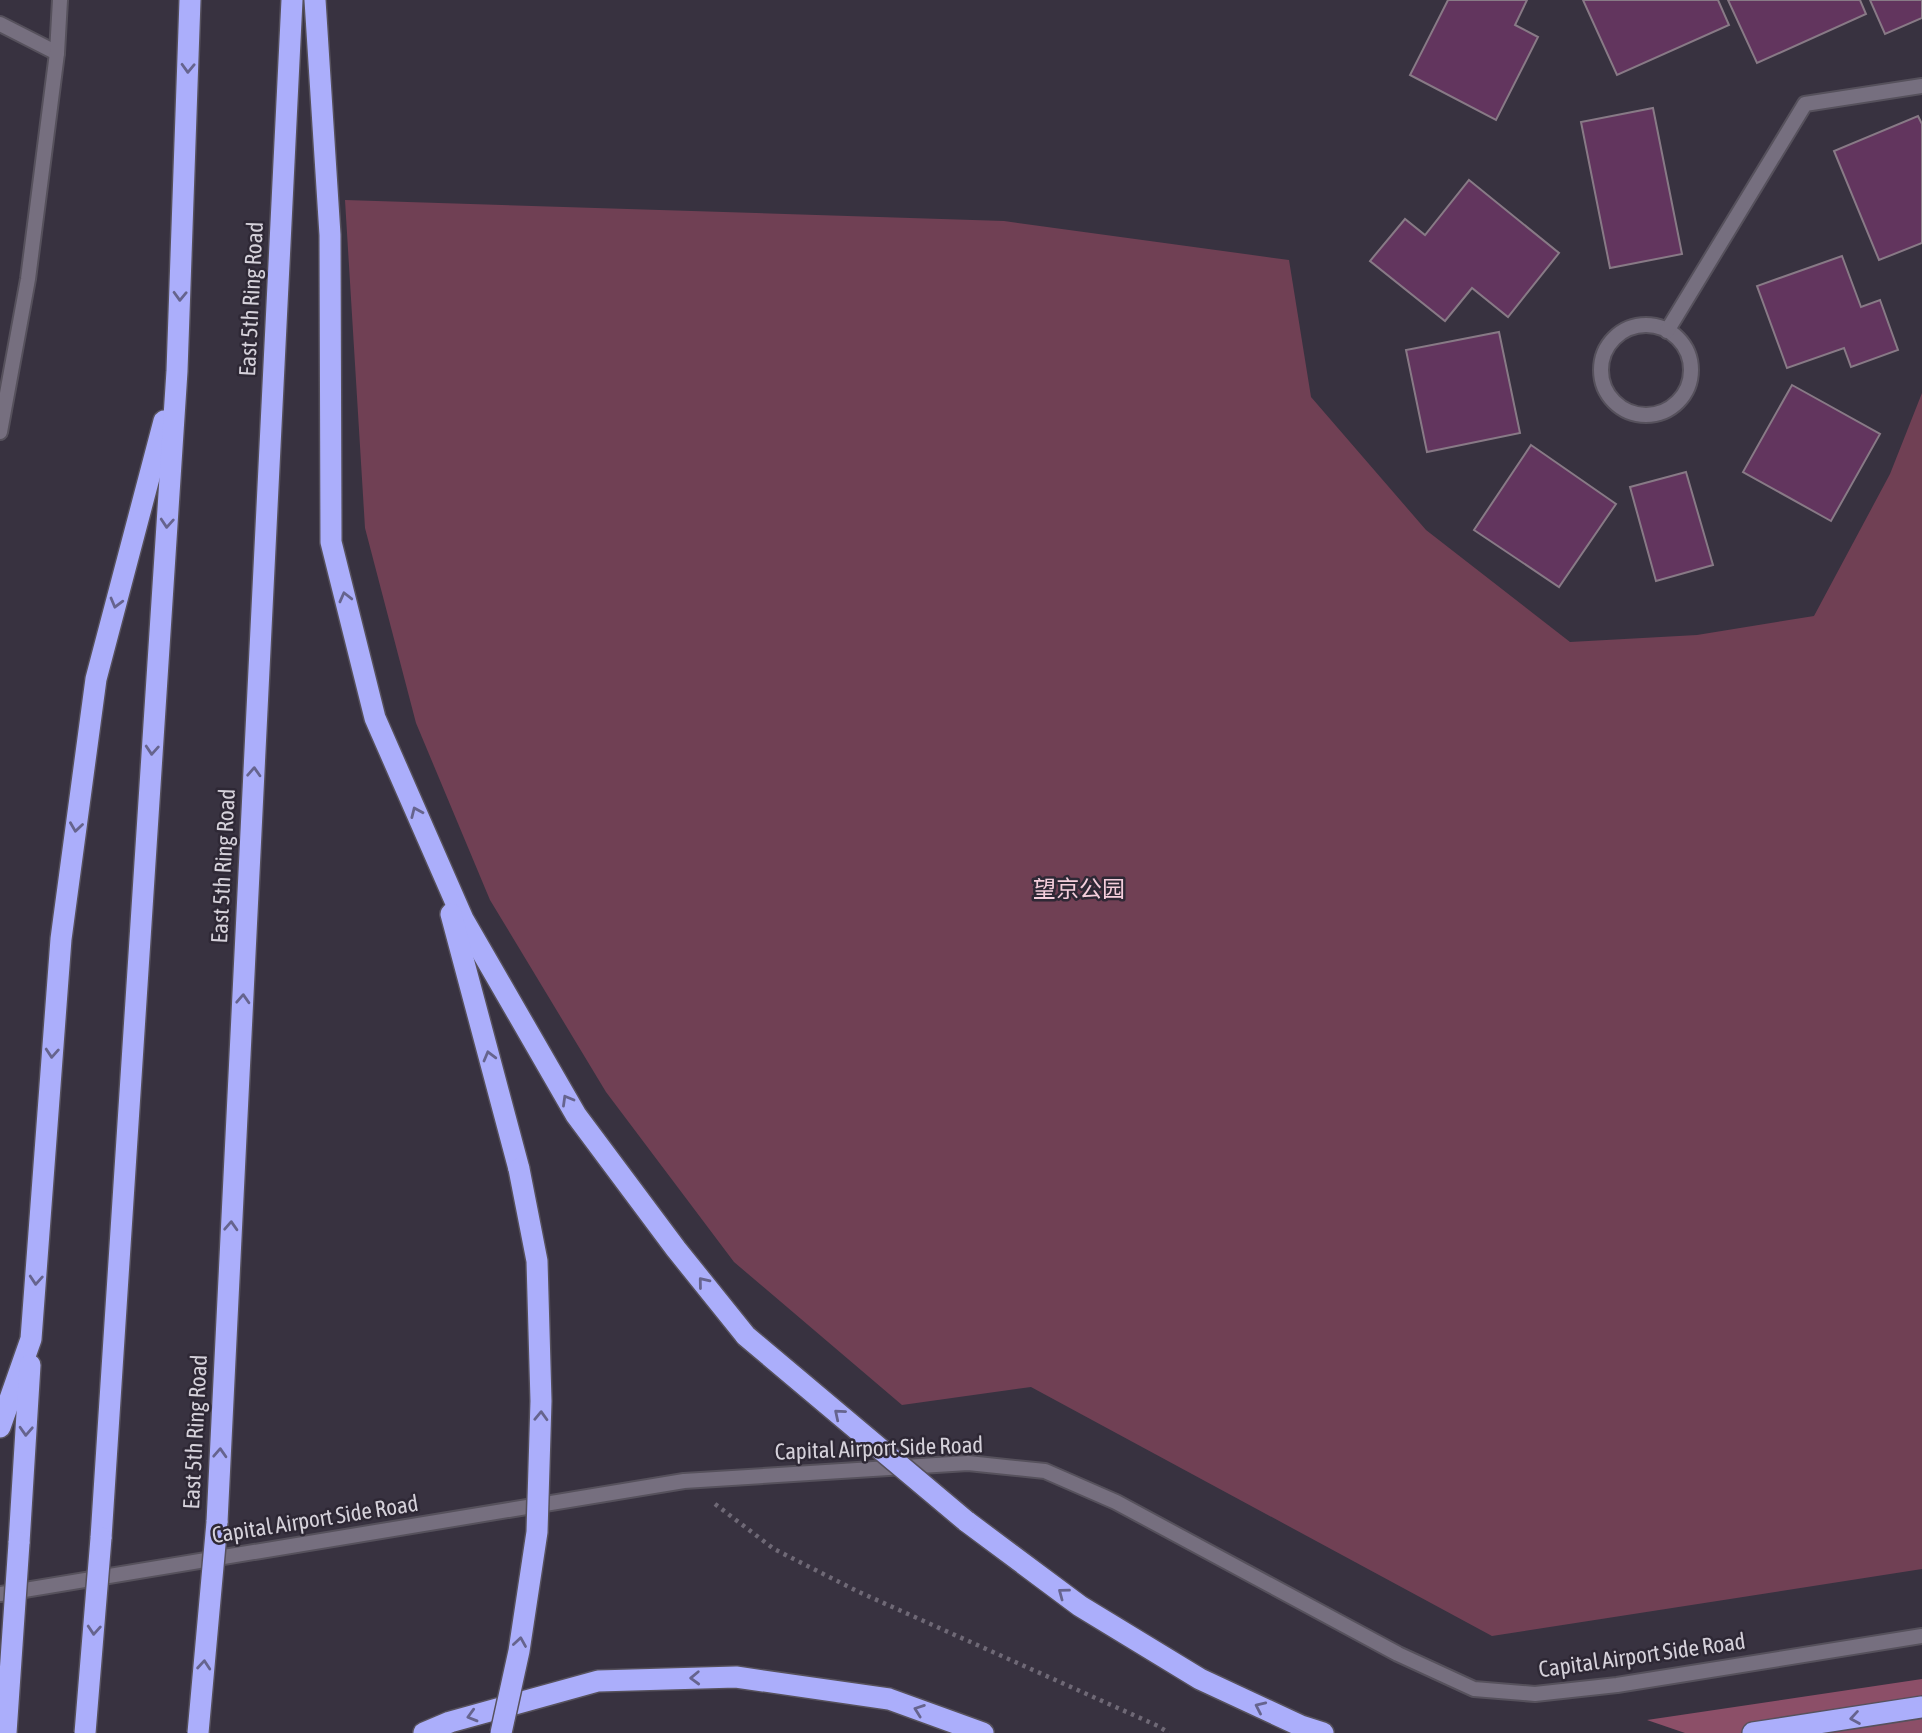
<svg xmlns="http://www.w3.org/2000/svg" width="1922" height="1733" viewBox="0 0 1922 1733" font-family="'Asap Condensed','Noto Sans SC',sans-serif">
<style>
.green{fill:#704054}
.forest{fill:#8c4f68}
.building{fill:#62355e;stroke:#887a86;stroke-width:2}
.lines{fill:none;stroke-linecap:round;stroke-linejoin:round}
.minor-casing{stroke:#56515c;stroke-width:18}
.tertiary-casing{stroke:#56515c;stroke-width:18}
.motorway-casing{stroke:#56515c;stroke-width:24}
.path{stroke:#6f6976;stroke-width:4.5;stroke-dasharray:3.5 5;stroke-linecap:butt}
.minor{stroke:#766f7f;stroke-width:14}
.tertiary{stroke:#766f7f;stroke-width:14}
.motorway{stroke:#abaefb;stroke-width:21}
.motorway-bridge-casing{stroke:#56515c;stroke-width:24;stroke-linecap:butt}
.motorway-bridge{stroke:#abaefb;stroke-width:21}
.oneway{stroke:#66648e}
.labels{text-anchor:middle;stroke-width:5;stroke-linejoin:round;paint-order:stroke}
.street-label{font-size:23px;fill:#d5d1da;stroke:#2e2835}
.park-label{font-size:23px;fill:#f5cedc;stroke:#2e2835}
</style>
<rect width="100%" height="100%" fill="#383240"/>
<!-- green -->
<path class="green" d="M345,200L1004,221L1289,260L1311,397L1426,530L1570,642L1697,635L1814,616L1890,474L1922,393V1569L1492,1636L1031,1387L902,1405L734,1262L606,1092L490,900L416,723L365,528Z"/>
<!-- forest -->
<path class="forest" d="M1922,1679V1733H1685L1647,1720Z"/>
<!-- building -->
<g class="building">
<path d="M1448,0H1527L1515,25L1538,37L1496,120L1410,75Z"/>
<path d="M1583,0H1718L1729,25L1617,75Z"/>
<path d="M1728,0H1860L1866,14L1757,63Z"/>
<path d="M1870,0H1922V18L1885,34Z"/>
<path d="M1653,108L1682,254L1610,268L1581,122Z"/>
<path d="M1918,116L1922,124V243L1879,260L1834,151Z"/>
<path d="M1469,180L1559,253L1508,317L1472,288L1445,321L1370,261L1405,219L1425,235Z"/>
<path d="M1842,256L1861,307L1880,300L1898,350L1851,367L1844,348L1787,368L1757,286Z"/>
<path d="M1499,332L1520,433L1427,452L1406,350Z"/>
<path d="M1792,385L1880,434L1831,521L1743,472Z"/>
<path d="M1531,445L1616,504L1559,587L1474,530Z"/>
<path d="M1686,472L1713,565L1656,581L1630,487Z"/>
</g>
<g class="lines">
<defs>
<g id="minor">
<path d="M0,24L57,53"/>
<circle cx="1646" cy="370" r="45"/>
<path d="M1667,331L1805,104L1922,86"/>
</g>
<g id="tertiary">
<path d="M0,432L28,279L57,53L60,0"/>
<path d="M0,1594L684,1481L968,1463L1045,1471L1116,1502L1398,1654L1474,1689L1535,1694L1617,1685L1922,1636"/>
</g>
<g id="motorway">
<path d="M315,0L330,235L331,542L375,718L463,919L576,1115L676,1249L746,1336"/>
<path d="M451,914L519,1169"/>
<path d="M0,1427L31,1339L61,939L96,679L164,421"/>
<path d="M966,1521L1080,1606L1200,1679L1301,1726L1323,1733"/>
<path d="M217,1522L292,0"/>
<path d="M101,1538L177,371L190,0"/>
<path d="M19,1543L30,1365"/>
<path d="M424,1733L450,1722L598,1681L736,1677L889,1699L983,1733"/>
<path d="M1753,1733L1922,1707"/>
</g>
</defs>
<!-- minor casing -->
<use href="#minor" class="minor-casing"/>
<!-- tertiary casing -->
<use href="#tertiary" class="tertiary-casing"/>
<!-- motorway casing -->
<use href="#motorway" class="motorway-casing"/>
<!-- path -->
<path class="path" d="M715,1504L774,1549L859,1592L1158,1726L1169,1733"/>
<!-- minor -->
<use href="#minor" class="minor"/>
<!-- tertiary -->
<use href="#tertiary" class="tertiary"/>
<!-- motorway -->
<use href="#motorway" class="motorway"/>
<defs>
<g id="motorway-bridge">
<path d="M746,1336L966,1521"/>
<path d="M6,1733L19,1543"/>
<path d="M85,1733L101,1538"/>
<path d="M198,1733L217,1522"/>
<path d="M501,1733L519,1651L537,1532L541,1401L537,1261L519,1169"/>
</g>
</defs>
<!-- motorway-bridge casing -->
<use href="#motorway-bridge" class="motorway-bridge-casing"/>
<!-- motorway-bridge -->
<use href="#motorway-bridge" class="motorway-bridge"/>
</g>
<!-- one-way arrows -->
<defs><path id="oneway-chevron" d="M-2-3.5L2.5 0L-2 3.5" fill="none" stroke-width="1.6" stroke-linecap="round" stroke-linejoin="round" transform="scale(1.75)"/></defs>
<g class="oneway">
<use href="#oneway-chevron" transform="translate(188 68) rotate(92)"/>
<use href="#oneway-chevron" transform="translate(180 296) rotate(92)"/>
<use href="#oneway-chevron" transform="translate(167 523) rotate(94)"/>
<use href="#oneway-chevron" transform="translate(345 597) rotate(-104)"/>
<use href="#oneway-chevron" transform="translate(116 603) rotate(105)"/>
<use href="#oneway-chevron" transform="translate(152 750) rotate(94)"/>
<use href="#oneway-chevron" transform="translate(254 772) rotate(-87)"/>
<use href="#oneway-chevron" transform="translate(416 812) rotate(-114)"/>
<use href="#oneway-chevron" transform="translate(76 827) rotate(98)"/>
<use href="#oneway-chevron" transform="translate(243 999) rotate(-87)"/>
<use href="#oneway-chevron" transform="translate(52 1053) rotate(94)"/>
<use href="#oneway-chevron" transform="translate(489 1056) rotate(-105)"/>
<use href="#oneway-chevron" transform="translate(567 1100) rotate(-120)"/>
<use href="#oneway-chevron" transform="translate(231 1226) rotate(-87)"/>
<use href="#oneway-chevron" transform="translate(36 1280) rotate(94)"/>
<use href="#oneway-chevron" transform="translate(703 1282) rotate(-129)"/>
<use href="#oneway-chevron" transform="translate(839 1414) rotate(-140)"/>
<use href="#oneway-chevron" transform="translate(541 1416) rotate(-88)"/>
<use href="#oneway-chevron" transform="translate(26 1431) rotate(93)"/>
<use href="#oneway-chevron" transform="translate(220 1453) rotate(-87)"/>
<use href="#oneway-chevron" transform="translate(1063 1593) rotate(-143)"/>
<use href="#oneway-chevron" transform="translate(94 1630) rotate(94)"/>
<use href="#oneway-chevron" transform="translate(520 1642) rotate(-81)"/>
<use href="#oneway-chevron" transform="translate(204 1665) rotate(-85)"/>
<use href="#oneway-chevron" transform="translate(695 1678) rotate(178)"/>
<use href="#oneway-chevron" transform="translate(1260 1707) rotate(-155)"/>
<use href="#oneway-chevron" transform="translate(919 1710) rotate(-160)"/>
<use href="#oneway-chevron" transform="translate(472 1716) rotate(164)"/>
<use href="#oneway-chevron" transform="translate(1855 1718) rotate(171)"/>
</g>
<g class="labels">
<!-- street labels -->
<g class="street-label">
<text transform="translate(251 299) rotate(-87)" y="8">East 5th Ring Road</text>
<text transform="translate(223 866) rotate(-87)" y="8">East 5th Ring Road</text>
<text transform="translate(195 1432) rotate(-87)" y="8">East 5th Ring Road</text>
<text transform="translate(879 1448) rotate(-2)" y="8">Capital Airport Side Road</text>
<text transform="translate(315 1519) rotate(-9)" y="8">Capital Airport Side Road</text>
<text transform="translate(1642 1655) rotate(-8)" y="8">Capital Airport Side Road</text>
</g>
<!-- park labels -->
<g class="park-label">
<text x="1079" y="897">望京公园</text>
</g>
</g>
</svg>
